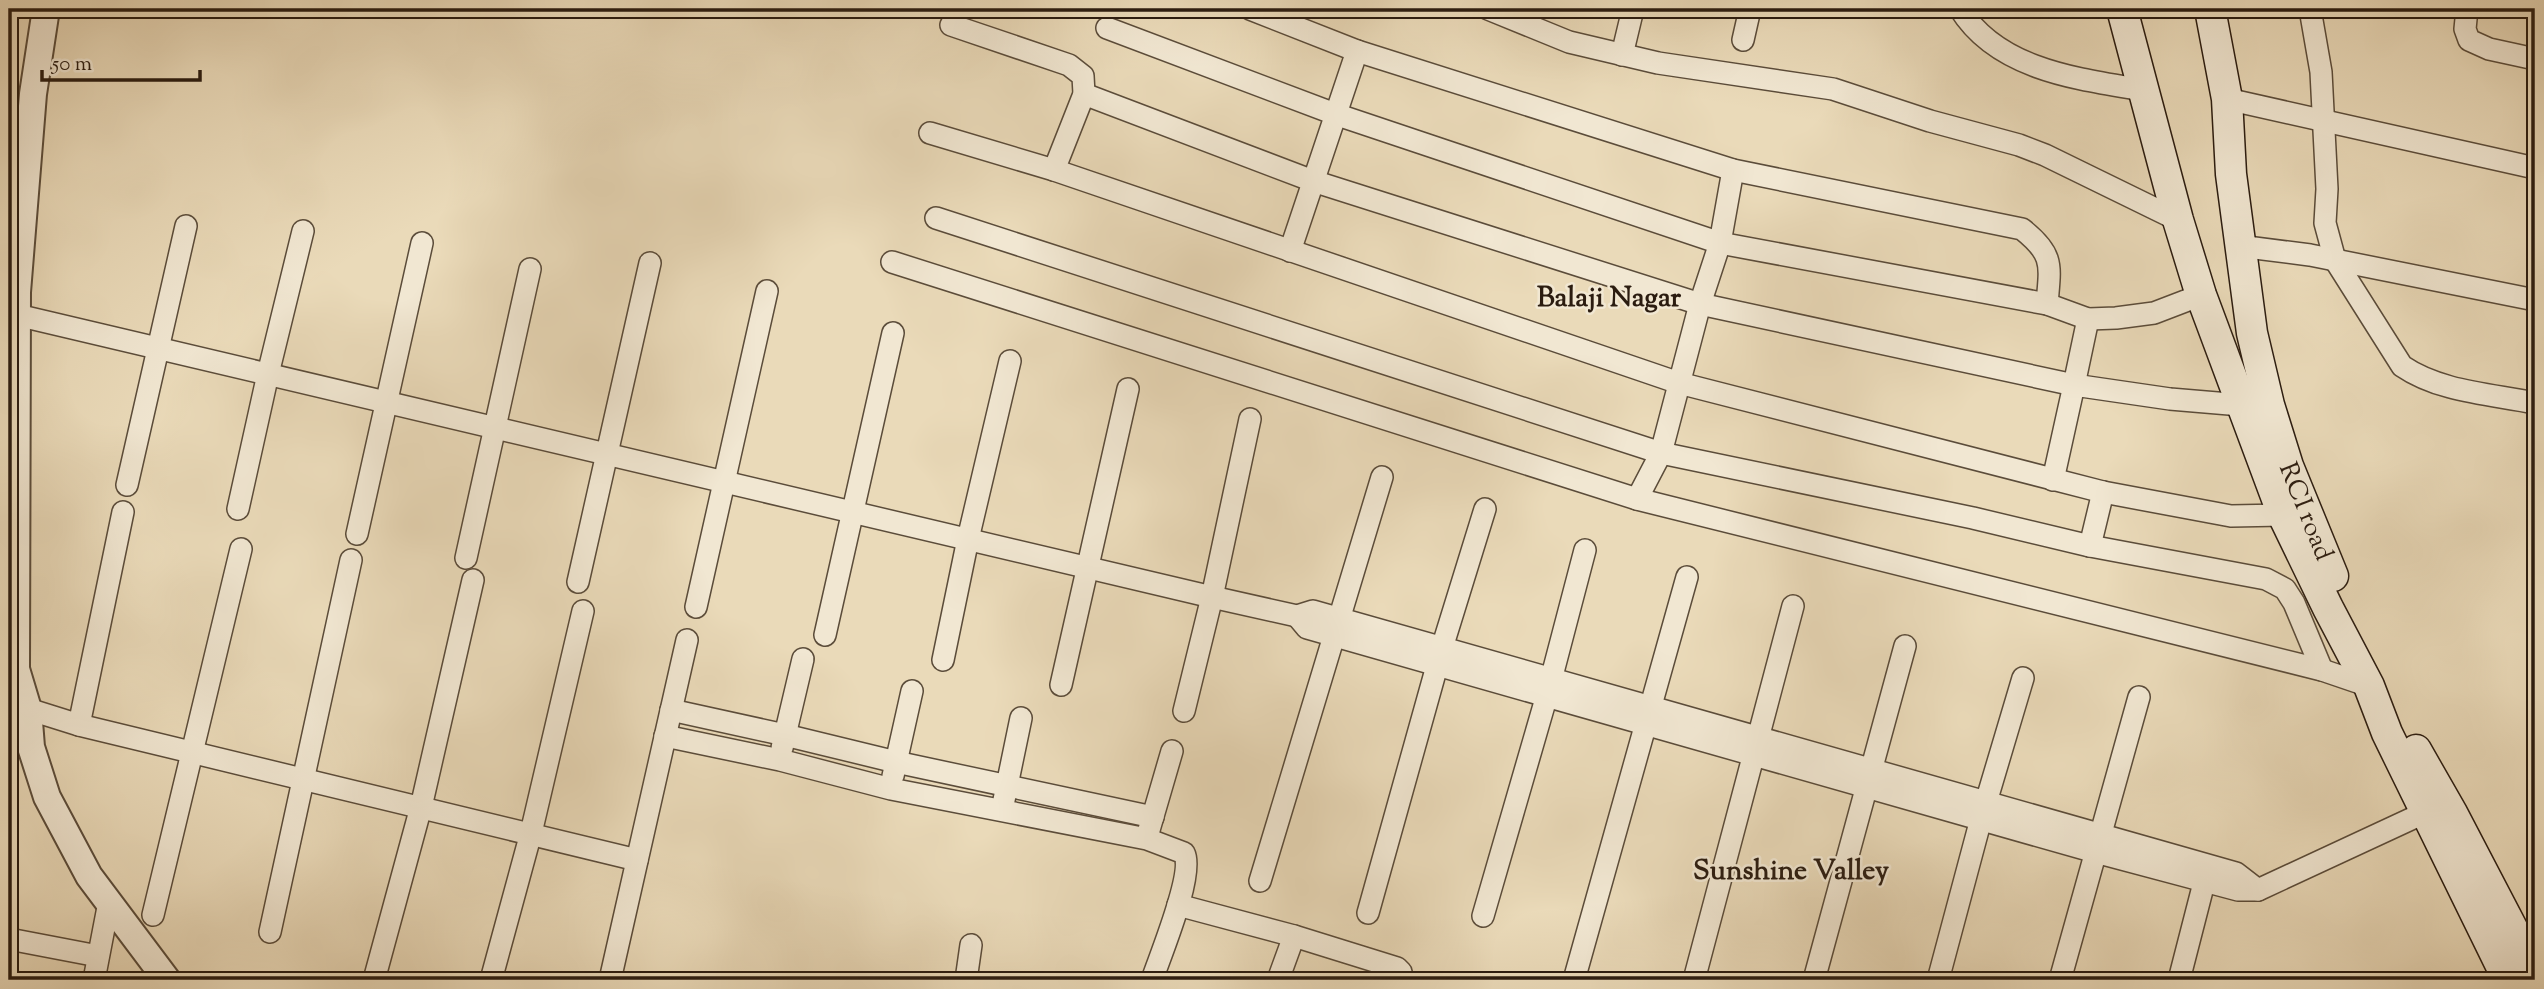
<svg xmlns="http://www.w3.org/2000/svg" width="2544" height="989" viewBox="0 0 2544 989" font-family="'Sorts Mill Goudy',serif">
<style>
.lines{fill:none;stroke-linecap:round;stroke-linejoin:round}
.minor-casing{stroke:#5b4c3a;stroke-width:24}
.tertiary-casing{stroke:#5b4c3a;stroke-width:30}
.secondary-casing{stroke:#2b1c10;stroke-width:33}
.minor{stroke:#f1e7d2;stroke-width:21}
.tertiary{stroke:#f1e7d2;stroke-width:26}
.secondary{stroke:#f1e7d2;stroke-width:30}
.labels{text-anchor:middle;stroke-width:5;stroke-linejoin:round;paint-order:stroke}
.street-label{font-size:26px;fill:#2b1c10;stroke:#f1e7d2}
.neighbourhood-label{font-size:28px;font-weight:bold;fill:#2b1c10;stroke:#f1e7d2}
</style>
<rect width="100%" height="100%" fill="#eadab9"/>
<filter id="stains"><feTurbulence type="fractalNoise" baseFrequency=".00286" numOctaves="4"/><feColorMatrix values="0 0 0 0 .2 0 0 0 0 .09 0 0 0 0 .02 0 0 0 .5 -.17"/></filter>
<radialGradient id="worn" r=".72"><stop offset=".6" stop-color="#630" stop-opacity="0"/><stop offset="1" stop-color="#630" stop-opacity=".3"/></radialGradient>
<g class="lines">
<defs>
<g id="minor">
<path d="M1250,9L1357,51L1733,170L2022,229C2055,255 2050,266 2047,304"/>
<path d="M1488,9L1569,42L1658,63L1833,89L1930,121L2019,145L2045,155L2178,220"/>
<path d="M1960,9C1998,70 2078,79 2143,90"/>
<path d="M2310,9L2321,72L2327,189L2325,223L2335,260L2402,366C2440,392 2491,394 2535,403"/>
<path d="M2467,9L2465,29L2469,40L2489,49L2535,59"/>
<path d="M951,25L1069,65L1083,76L1084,94L1054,170"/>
<path d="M1107,28L1335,114L1720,243L2047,304L2088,319L2116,318L2154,313L2201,295"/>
<path d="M1743,40L1750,9"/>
<path d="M1622,55L1633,9"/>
<path d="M1084,94L1313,181L1700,304L2074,385L2088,319"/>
<path d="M2227,99L2535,168"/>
<path d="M930,133L1054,170L1679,383L2103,492L2231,516L2283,515"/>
<path d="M936,218L1661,453L1973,518L2090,546L2266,579L2285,589L2294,603L2322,670"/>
<path d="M2239,246L2310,255L2535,300"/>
<path d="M1290,251L1357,51"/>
<path d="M892,262L1637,499L2322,670L2369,686"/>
<path d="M17,315L1212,597L1297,616L1313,611L2236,873L2258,890"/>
<path d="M2053,480L2074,385L2170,399L2241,405"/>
<path d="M127,485L186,226"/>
<path d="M1637,499L1661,453L1700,304L1720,243L1733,170"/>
<path d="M238,509L268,374L303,231"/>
<path d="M357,534L422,243"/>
<path d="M2090,546L2103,492"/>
<path d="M466,558L530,269"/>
<path d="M578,582L650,263"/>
<path d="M696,607L767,291"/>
<path d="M1297,616L1307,628L2095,852L2238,890H2258L2426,812"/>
<path d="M825,635L893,333"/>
<path d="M943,660L968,539L1010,361"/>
<path d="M1061,685L1128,389"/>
<path d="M28,709L79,725L637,860"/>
<path d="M671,710L785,735L896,762L1153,817"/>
<path d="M1184,711L1212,597L1250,419"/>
<path d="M79,725L123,512"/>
<path d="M665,736L780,760L891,789L1147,839L1184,853C1195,873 1160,956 1152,980"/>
<path d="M782,748L803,659"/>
<path d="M893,776L912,691"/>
<path d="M1004,800L1021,718"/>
<path d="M1149,830L1172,751"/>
<path d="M1260,881L1382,477"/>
<path d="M1178,905L1294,936L1397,968L1401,972L1402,980"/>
<path d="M1368,913L1442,648L1485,509"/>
<path d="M153,915L241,549"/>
<path d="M1483,916L1547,695L1585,550"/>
<path d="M270,932L351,560"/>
<path d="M9,939L98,956"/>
<path d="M94,980L109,902"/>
<path d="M374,980L421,807L473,580"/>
<path d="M491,980L531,833L583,611"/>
<path d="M610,980L687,640"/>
<path d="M966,980L971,945"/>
<path d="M1278,980L1294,936"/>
<path d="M1574,980L1687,577"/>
<path d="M1694,980L1793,606"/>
<path d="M1814,980L1905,646"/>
<path d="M1938,980L1981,819L2023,678"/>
<path d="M2060,980L2139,697"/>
<path d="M2179,980L2207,871"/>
</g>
<path id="tertiary" d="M46,9L33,94L17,292L16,669L28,709L31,747L47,797L89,876L167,980"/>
<g id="secondary">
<path d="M2122,9L2178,220L2201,295L2283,515L2328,608L2369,686L2387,733L2508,980"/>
<path d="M2210,9L2227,99L2231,174L2252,333L2269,405L2288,466L2333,576"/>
<path d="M2416,750L2452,813L2535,972"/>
</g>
</defs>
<!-- minor casing -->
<use href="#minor" class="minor-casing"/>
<!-- tertiary casing -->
<use href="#tertiary" class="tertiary-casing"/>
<!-- secondary casing -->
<use href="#secondary" class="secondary-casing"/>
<!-- minor -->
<use href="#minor" class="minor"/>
<!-- tertiary -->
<use href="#tertiary" class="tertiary"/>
<!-- secondary -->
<use href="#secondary" class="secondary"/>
</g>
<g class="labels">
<!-- street labels -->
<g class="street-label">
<text transform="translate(2307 511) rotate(68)" y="9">RCI road</text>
</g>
<!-- neighbourhood labels -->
<g class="neighbourhood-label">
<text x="1609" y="306">Balaji Nagar</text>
<text x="1791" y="879">Sunshine Valley</text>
</g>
</g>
<!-- margin -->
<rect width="2544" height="989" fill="none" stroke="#eadab9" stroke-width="35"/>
<rect x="10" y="10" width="2523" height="968" fill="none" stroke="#2b1c10" stroke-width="3.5"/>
<rect x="18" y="18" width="2509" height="954" fill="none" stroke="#2b1c10" stroke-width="2"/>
<!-- scale -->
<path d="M42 70v10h158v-10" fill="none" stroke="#2b1c10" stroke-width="3.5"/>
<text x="52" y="70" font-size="21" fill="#2b1c10" stroke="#f1e7d2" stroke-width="5" paint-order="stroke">50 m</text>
<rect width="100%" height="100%" filter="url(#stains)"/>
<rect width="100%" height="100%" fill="url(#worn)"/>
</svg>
